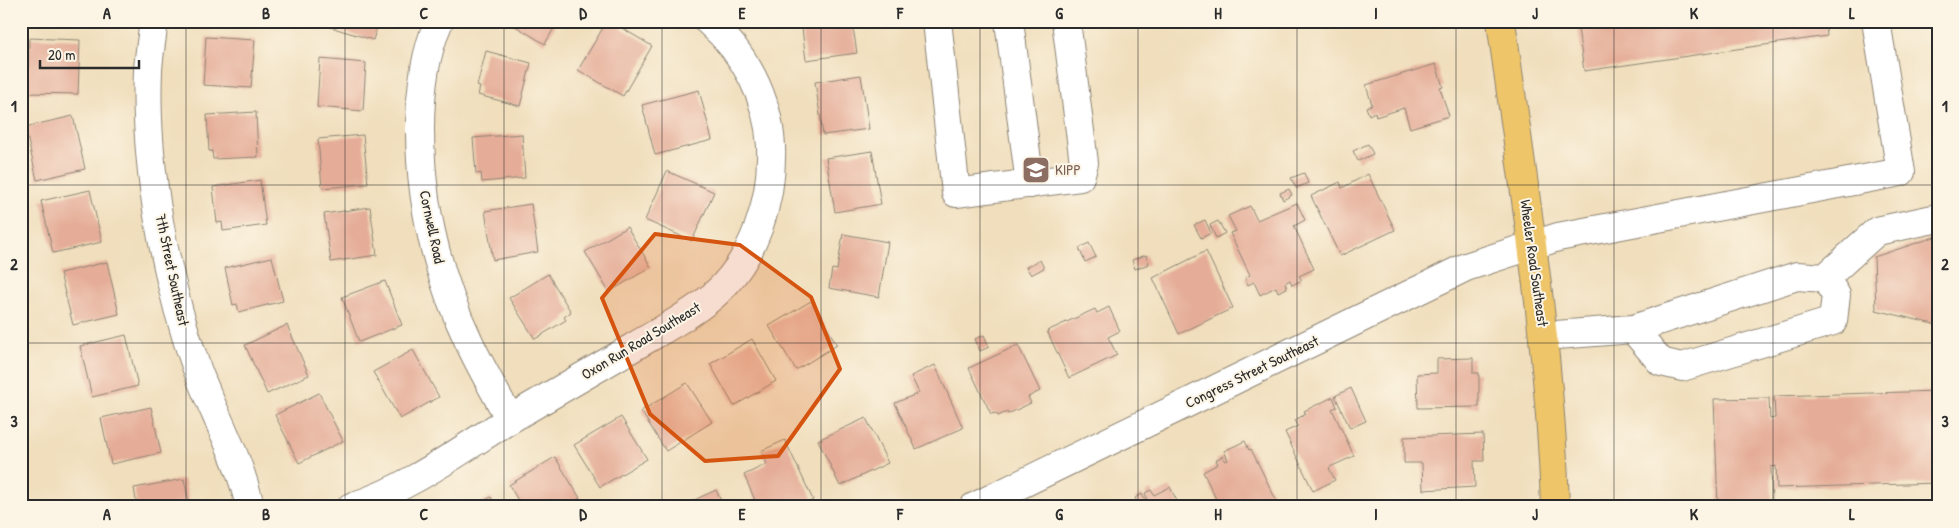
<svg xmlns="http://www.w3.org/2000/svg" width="1959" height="528" viewBox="0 0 1959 528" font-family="'Patrick Hand',sans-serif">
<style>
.building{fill:#e5ad98}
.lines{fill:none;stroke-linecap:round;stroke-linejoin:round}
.minor-casing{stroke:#8e8474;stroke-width:30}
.major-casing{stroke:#8e8474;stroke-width:30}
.minor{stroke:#fff;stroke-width:28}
.major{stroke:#eec569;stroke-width:28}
.marked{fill:#d5540f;fill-opacity:0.2;stroke:#d5540f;stroke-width:4;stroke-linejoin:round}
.grid{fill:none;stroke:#2b2b2b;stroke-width:1;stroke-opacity:0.55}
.labels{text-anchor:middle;stroke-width:4;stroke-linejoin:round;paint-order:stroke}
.education-label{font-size:15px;fill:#785e54;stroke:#fcf5e5;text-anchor:start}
.street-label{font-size:15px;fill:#2b2b2b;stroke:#fcf5e5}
.neatline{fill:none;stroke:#2b2b2b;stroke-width:2}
.grid-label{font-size:16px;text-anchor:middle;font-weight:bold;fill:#2b2b2b}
</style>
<rect width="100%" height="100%" fill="#fcf5e5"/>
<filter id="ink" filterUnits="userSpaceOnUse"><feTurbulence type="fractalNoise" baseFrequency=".02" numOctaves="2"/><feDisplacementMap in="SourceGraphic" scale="10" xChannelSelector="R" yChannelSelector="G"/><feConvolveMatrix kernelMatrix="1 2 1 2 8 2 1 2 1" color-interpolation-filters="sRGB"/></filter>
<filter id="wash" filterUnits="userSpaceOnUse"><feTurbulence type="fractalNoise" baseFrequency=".0096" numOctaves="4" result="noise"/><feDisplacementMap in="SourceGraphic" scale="20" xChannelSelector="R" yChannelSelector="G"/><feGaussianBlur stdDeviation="1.12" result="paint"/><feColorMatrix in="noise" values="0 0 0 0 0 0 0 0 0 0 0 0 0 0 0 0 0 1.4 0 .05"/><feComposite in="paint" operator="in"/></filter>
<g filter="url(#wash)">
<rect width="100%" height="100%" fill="#f0debc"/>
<g id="blocks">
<!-- building -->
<g class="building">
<path d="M332,21H379L373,40L330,27Z"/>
<path d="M507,21H558L545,44Z"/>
<path d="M607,21H610L652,46L623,96L578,70Z"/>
<path d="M801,21H852L857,53L806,60Z"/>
<path d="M1577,21H1825L1827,36L1584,71Z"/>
<path d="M206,37L255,40L251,88L203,85Z"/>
<path d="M29,38L80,40L78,94L27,93Z"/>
<path d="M486,51L531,63L520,106L478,95L480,87L477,86Z"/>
<path d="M320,59L366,63L363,111L317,107Z"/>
<path d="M1436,64L1443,87L1440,88L1449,116L1410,128L1404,108L1376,117L1375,112L1369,115L1366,107L1372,105L1366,85Z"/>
<path d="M861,75L869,129L823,135L815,82Z"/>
<path d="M699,90L712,140L655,155L642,105Z"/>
<path d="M256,112L258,157L213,159L212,151H209L207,115Z"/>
<path d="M73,116L85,169L37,180L25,127Z"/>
<path d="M522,134L525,178L482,182L481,173L476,174L473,138Z"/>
<path d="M363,135L368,184L322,188L318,139Z"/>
<path d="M1368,144L1373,154L1358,161L1353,151Z"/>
<path d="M872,151L881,204L835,212L826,158Z"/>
<path d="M667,171L714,192L692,241L645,220Z"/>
<path d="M1304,173L1308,183L1296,188L1291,178Z"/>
<path d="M1368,174L1395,230L1340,256L1311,196L1340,182L1342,188Z"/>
<path d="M260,180L266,225L223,231L222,222L217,223L213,187Z"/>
<path d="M1289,189L1292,195L1283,200L1280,193Z"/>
<path d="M90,190L102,242L53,253L41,201Z"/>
<path d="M1297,203L1305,220L1294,226L1314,269L1299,276L1302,280L1292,285L1290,280L1285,283L1287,288L1278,292L1276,287L1260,295L1254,282L1248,285L1245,278L1250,275L1230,233L1236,231L1228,216L1250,206L1257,220Z"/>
<path d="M531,204L538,252L493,260L485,211Z"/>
<path d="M370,207L377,255L331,262L324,214Z"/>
<path d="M1205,220L1211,233L1201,238L1194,225Z"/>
<path d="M1218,221L1225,233L1216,238L1210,225Z"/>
<path d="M627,227L651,267L609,292L585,252Z"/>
<path d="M843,234L888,242L879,297L829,288L832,269L837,270Z"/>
<path d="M1938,236V325L1876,310L1874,257Z"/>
<path d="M1089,243L1096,257L1085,262L1079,248Z"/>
<path d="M1206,251L1233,308L1179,334L1153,278Z"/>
<path d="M1146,255L1149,264L1135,269L1132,260Z"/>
<path d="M272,257L283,301L239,312L237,304L233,305L225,268Z"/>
<path d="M1040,260L1044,268L1031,275L1026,267Z"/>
<path d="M107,262L119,314L73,325L60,273Z"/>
<path d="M548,274L571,312L564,317L566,320L535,339L509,298Z"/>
<path d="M385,281L402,325L359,342L342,297Z"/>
<path d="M811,301L837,345L796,370L769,326Z"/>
<path d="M1109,307L1120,331L1108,337L1117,355L1069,378L1047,331L1095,309L1097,313Z"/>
<path d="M287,325L309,375L267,394L245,345Z"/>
<path d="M126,335L138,386L92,397L80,346Z"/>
<path d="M984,335L989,347L980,351L975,339Z"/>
<path d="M752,339L776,381L734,406L710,364Z"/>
<path d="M1018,345L1040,391L1028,397L1031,403L1008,414L1007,412L998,416L996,413L991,414L969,368Z"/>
<path d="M413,350L439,397L400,419L373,372Z"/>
<path d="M1473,358V373H1479V407L1418,408L1417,374L1437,373V359Z"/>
<path d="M935,365L963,428L916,449L895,403L919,393L911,376Z"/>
<path d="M687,383L712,422L666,451L641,411Z"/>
<path d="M1351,388L1366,421L1350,428L1335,396Z"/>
<path d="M1938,391V483L1777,488L1776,466L1771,467L1772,507H1718L1714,399L1769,398L1770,419L1775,418L1774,396Z"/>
<path d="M319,393L343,441L299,463L275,415Z"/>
<path d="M1333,397L1337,407L1332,409L1354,456L1330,467L1329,468L1335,480L1313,491L1285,432L1298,426L1295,420L1306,414L1304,411Z"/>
<path d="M151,407L161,453L111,464L101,418Z"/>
<path d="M621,417L647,459L600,487L574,445Z"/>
<path d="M866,418L888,463L840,486L818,440Z"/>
<path d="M1483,434L1484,461H1474L1475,487L1423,490L1422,463H1404V437Z"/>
<path d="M785,440L813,500L809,502L812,507H758L744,475L767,464L761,451Z"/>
<path d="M1245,441L1249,450L1251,449L1277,502L1266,507L1251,505L1220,507L1203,472L1218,464L1216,460L1223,456L1225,461L1228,460L1224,451Z"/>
<path d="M555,457L580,498L566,507H522L509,485Z"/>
<path d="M184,479L190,507H137L134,488Z"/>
<path d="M1170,487L1180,507H1131L1138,503L1135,498L1142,494L1145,500L1147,498L1145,493L1151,490L1154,495Z"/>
<path d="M716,490L724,507H680L692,501Z"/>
<path d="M491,497L496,507H474Z"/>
</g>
</g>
</g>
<g filter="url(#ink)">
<use href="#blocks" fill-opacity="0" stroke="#8e8474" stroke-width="1"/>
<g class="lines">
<defs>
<g id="minor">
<path d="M154,21C152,37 149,54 148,70C144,164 165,280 197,369C214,415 240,459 250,507"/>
<path d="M439,21C424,55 420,91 420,129C420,203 437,275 469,342C481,368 496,394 510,419"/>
<path d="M937,21L956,193L1080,177L1084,163L1066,21"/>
<path d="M1009,21L1030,184"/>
<path d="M1825,278L1877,231L1938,218"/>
<path d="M1544,336L1633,329L1797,276L1825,278L1836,295L1833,321L1682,367L1661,362L1633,329"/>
<path d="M351,507C414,487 466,445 522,412C558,391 594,370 630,349C658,332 688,317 713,296C755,259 773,200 771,146C768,97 745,53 708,21"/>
<path d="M974,507L1466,267L1558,237L1901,172L1876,21"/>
</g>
<path id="major" d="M1501,21C1523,183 1550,343 1555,507"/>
</defs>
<!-- minor casing -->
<use href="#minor" class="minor-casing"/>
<!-- major casing -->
<use href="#major" class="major-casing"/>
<!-- minor -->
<use href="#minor" class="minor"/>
<!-- major -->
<use href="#major" class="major"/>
</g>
</g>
<!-- marked area -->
<path class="marked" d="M655,234L740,245L811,297L840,369L778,456L705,461L650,414L602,298Z"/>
<!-- grid -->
<path class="grid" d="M186,21V507M345,21V507M504,21V507M662,21V507M821,21V507M980,21V507M1138,21V507M1297,21V507M1456,21V507M1614,21V507M1773,21V507M21,185H1938M21,343H1938"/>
<!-- icons -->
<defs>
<symbol id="school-square" viewBox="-11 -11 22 22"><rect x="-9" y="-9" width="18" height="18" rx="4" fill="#8d6e63" stroke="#fcf5e5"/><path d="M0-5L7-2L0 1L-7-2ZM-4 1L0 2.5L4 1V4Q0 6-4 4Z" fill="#fff"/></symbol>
</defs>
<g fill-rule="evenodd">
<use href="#school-square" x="1020" y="154" width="32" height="32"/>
</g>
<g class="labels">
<!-- education labels -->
<g class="education-label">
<text x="1055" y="175">KIPP</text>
</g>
<!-- street labels -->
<g class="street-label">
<text transform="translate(432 227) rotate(78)" y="5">Cornwell Road</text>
<text transform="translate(1534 263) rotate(82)" y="5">Wheeler Road Southeast</text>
<text transform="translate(172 270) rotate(78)" y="5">7th Street Southeast</text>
<text transform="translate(641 341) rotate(-31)" y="5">Oxon Run Road Southeast</text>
<text transform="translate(1252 372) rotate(-26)" y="5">Congress Street Southeast</text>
</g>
</g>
<!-- margin -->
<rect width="1959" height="528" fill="none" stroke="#fcf5e5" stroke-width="55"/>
<!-- scale -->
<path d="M40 60v8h99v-8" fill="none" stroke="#2b2b2b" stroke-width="2.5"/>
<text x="48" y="60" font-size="15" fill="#2b2b2b" stroke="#fcf5e5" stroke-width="4" paint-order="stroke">20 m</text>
<rect x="28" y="28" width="1904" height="472" class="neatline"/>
<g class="grid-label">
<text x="107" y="19">A</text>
<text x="266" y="19">B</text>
<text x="424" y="19">C</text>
<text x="583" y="19">D</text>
<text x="742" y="19">E</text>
<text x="900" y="19">F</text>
<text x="1059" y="19">G</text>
<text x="1218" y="19">H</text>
<text x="1376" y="19">I</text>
<text x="1535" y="19">J</text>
<text x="1694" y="19">K</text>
<text x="1852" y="19">L</text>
<text x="14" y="112">1</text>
<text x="1945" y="112">1</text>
<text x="14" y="270">2</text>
<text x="1945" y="270">2</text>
<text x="14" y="427">3</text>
<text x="1945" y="427">3</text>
<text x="107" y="520">A</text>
<text x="266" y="520">B</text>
<text x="424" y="520">C</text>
<text x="583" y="520">D</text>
<text x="742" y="520">E</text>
<text x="900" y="520">F</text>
<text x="1059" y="520">G</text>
<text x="1218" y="520">H</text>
<text x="1376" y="520">I</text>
<text x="1535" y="520">J</text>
<text x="1694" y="520">K</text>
<text x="1852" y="520">L</text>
</g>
</svg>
